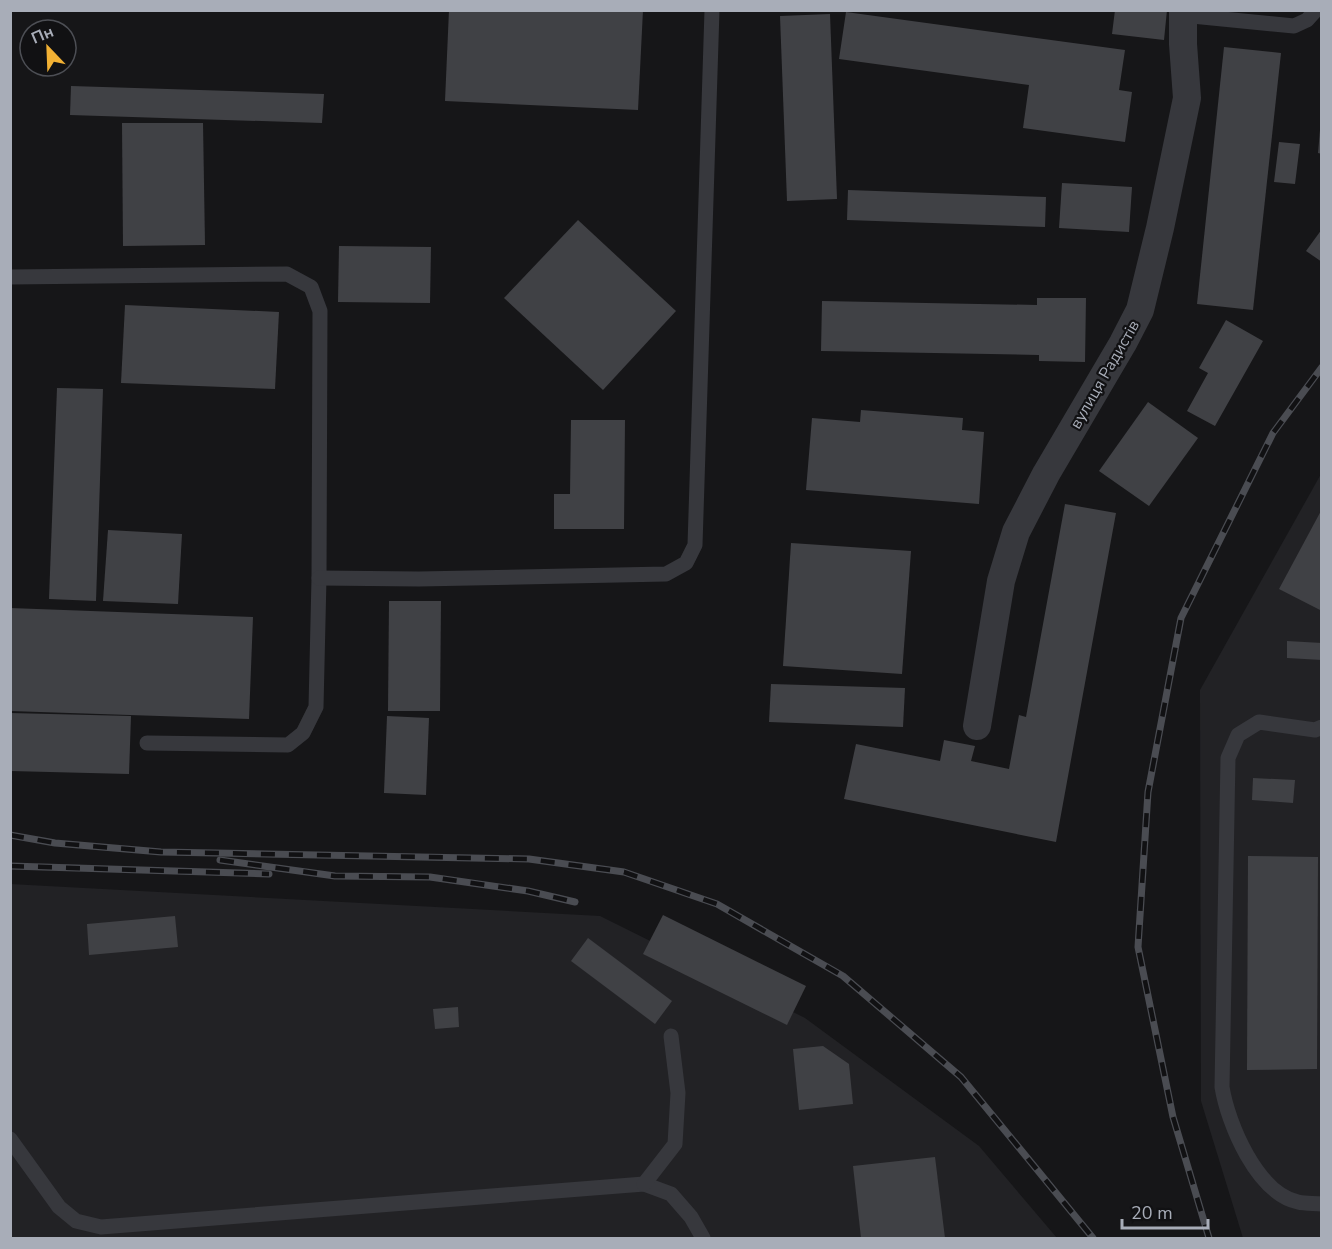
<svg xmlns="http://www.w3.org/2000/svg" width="1332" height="1249" viewBox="0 0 1332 1249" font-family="'Nunito Sans',sans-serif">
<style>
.built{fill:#222225}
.building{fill:#404145}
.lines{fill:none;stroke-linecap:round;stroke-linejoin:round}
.lane{stroke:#37383d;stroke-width:15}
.street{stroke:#37383d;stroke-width:28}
.rail-casing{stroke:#4a4c52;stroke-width:7}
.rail{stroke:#111113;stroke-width:4.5;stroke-dasharray:14;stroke-linecap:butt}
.labels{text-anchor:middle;stroke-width:4.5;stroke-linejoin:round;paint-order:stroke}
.street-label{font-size:16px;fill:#a8adb8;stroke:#111113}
</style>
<rect width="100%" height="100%" fill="#161618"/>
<!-- built -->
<g class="built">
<path d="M1321,474V1238H1243L1201,1101L1200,690Z"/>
<path d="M10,884L600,916L805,1018L979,1146L1057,1238H11Z"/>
</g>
<!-- building -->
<g class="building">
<path d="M449,10H643L638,110L445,101Z"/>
<path d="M1115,10H1167L1164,40L1112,34Z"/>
<path d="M846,12L1125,50L1119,90L1132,92L1125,142L1023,128L1029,85L839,59Z"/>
<path d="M830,14L837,199L787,201L780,16Z"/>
<path d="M1224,47L1281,53L1253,310L1197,304Z"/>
<path d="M71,86L324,94L322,123L70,115Z"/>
<path d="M122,123H203L205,245L123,246Z"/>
<path d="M1320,130H1322V154L1318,153Z"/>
<path d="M1279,142L1300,144L1295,184L1274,182Z"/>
<path d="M1062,183L1132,187L1129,232L1059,228Z"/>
<path d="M848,190L1046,197L1045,227L847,220Z"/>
<path d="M578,220L676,311L603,390L504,298Z"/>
<path d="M1322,229V262L1306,251Z"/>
<path d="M339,246L431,247L430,303L338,302Z"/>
<path d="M1037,298H1086L1085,362L1039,361V355L821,351L822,301L1037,305Z"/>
<path d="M125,305L279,312L275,389L121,383Z"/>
<path d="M1226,320L1263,341L1215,426L1187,411L1208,373L1199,368Z"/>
<path d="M57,388L103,389L96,601L49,599Z"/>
<path d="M1148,402L1198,438L1149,506L1099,471Z"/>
<path d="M861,410L963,418L962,430L984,432L979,504L806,490L812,418L860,422Z"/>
<path d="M571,420H625L624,529H554V494H570Z"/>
<path d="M1065,504L1116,513L1056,842L844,799L856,744L940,761L944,740L975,746L971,761L1009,769L1019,715L1026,717Z"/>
<path d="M1322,509V611L1279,589Z"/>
<path d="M108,530L182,534L178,604L103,601Z"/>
<path d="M791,543L911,551L902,674L783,666Z"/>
<path d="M389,601H441L440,711H388Z"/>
<path d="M10,608L253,617L249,719L10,711Z"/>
<path d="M1287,641L1322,643V660L1287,658Z"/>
<path d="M771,684L905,688L903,727L769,722Z"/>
<path d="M10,713L131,716L129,774L10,771Z"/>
<path d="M387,716L429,718L426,795L384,793Z"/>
<path d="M1253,778L1295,780L1293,803L1252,800Z"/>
<path d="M1248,856L1318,857L1317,1069L1247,1070Z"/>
<path d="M663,915L806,986L787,1025L643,954Z"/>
<path d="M175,916L178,947L89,955L87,924Z"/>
<path d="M588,938L672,1001L655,1024L571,961Z"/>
<path d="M458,1007L459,1027L435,1029L433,1009Z"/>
<path d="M823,1046L849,1064L853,1104L799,1110L793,1049Z"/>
<path d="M935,1157L945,1238H861L853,1166Z"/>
</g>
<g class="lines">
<!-- lane -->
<g class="lane">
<path d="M1182,15L1294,26L1307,20L1316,10"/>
<path d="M10,277L287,274L311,287L320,311L319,578L316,707L303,733L288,745L147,743"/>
<path d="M319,578L419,579L666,574L686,563L695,545L712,10"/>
<path d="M1322,727L1315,730L1259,722L1238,735L1228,758L1222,1087C1228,1124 1257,1193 1298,1202C1306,1204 1314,1203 1322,1204"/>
<path d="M10,1139L59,1207L76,1221L101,1227L644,1184L671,1194L691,1217L703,1238"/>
<path d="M644,1184L675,1144L678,1093L671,1036"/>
</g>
<!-- street -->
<path class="street" d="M977,726L1001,581L1016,532L1046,474L1123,343L1140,310L1160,228L1187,98L1183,44V10"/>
<defs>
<g id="rail">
<path d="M10,835L55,843L161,852L529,859L624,872L717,904L843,976L961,1077L1093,1238"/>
<path d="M220,860L335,876L430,877L528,891L575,902"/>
<path d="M10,866L269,874"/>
<path d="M1209,1238L1173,1117L1138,947L1148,792L1181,618L1273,433L1322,367"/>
</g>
</defs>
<!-- rail casing -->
<use href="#rail" class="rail-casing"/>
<!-- rail -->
<use href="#rail" class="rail"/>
</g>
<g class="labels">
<!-- street labels -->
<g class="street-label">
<text transform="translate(1104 374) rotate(-60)" y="6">вулиця Радистів</text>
</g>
</g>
<!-- border -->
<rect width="1332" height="1249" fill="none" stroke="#a8adb8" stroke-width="24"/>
<!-- north arrow -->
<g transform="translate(48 48) rotate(337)"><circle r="28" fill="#111113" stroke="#4d4f55" stroke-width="1.5"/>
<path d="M0-4.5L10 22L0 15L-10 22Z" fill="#f2b134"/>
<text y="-9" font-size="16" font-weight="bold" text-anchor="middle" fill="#a8adb8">Пн</text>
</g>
<!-- scale -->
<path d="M1122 1219v9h86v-9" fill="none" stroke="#a8adb8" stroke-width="3"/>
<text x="1131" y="1219" font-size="18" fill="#a8adb8" stroke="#111113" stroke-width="4.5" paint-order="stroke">20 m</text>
</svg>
